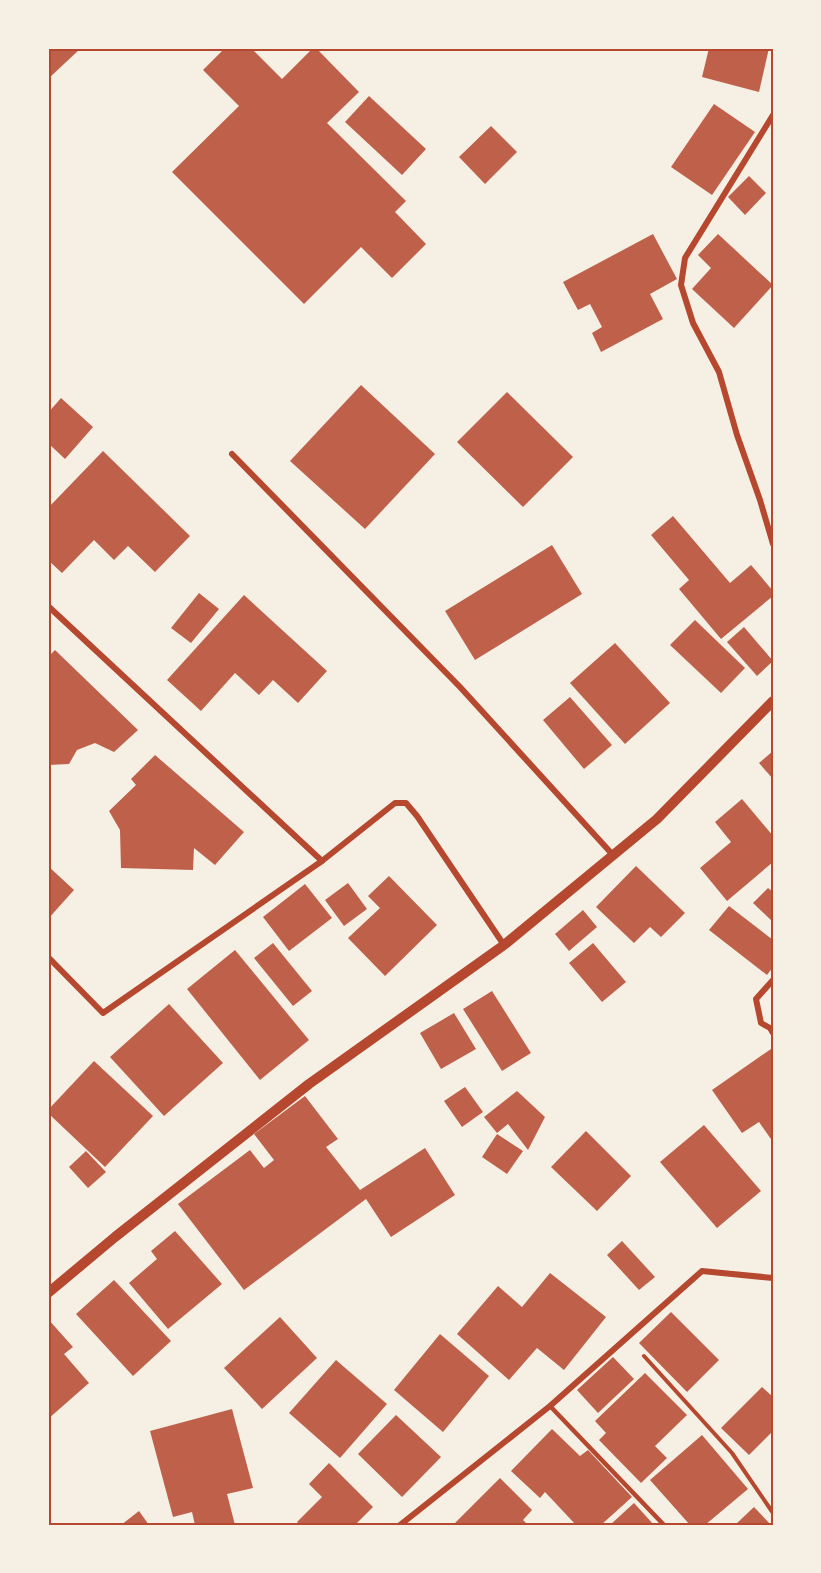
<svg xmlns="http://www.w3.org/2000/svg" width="821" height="1573" viewBox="0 0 821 1573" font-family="Manrope,sans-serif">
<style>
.building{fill:#bf614a}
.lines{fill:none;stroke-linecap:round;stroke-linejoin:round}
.path{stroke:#b5482f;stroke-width:4}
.service{stroke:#b5482f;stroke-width:4.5}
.minor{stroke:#b5482f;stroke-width:6}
.tertiary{stroke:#b5482f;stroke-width:10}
.neatline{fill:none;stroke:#b5482f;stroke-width:2}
</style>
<rect width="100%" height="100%" fill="#f6efe4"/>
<!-- building -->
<g class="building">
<path d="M48,48H81L48,79Z"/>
<path d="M225,48H251L282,79L313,48H316L359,92L327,123L406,201L395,212L426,244L392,278L361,247L304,304L172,172L239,106L203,70Z"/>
<path d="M709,48H769L759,92L702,77Z"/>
<path d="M369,96L426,149L402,175L345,122Z"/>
<path d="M714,104L755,132L712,195L671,167Z"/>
<path d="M491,126L517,152L485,184L459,157Z"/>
<path d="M749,176L766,193L745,215L728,197Z"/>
<path d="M653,234L677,279L650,294L663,319L601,352L592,333L602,327L590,304L578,310L563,282Z"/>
<path d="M718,234L773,285L734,328L692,289L711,268L698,255Z"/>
<path d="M361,385L435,454L365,529L290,461Z"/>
<path d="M507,392L573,457L523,507L457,442Z"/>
<path d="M61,398L93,427L65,459L48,443V413Z"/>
<path d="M103,451L190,536L155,572L128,546L114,560L94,540L62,573L48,560V508Z"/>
<path d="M673,516L730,583L751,565L773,591V596L721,639L679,589L689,580L651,535Z"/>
<path d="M552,545L582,594L475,660L445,611Z"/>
<path d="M199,593L219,609L191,643L171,628Z"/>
<path d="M244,595L327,671L298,703L273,680L259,695L235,673L201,711L167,680Z"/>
<path d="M695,620L745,668L721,693L670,645Z"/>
<path d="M744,627L773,661L757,676L727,642Z"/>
<path d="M615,643L670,703L625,744L570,683Z"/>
<path d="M55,650L138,730L114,752L95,743L77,750L69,764L48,765V657Z"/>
<path d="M570,697L612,745L584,769L543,720Z"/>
<path d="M773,751V779L759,763Z"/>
<path d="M155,755L244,832L215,865L194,848L193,870L121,868L120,830L109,811L136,785L131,779Z"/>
<path d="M742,799L773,836V862L727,901L700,868L731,842L715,822Z"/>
<path d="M48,866L74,890L48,919Z"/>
<path d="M636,866L685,913L661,937L650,927L634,943L596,907Z"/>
<path d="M389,876L437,925L385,976L348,938L380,908L368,896Z"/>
<path d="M348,883L367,909L344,926L325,900Z"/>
<path d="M305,884L332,918L289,951L263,917Z"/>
<path d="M768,888L773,892V922L753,903Z"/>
<path d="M729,906L773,940V967L767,975L709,930Z"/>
<path d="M583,910L597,927L569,951L555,934Z"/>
<path d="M273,943L312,991L293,1006L254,958Z"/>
<path d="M593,943L626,982L602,1002L569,963Z"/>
<path d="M235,950L309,1040L260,1080L187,989Z"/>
<path d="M492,991L531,1053L502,1071L463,1009Z"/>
<path d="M169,1004L223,1063L164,1116L110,1057Z"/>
<path d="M454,1013L476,1049L441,1069L420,1033Z"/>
<path d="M771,1049L773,1052V1142L759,1122L742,1133L712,1090Z"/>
<path d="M94,1061L153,1116L105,1167L48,1113V1110Z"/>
<path d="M465,1087L483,1112L462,1127L444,1101Z"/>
<path d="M517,1091L545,1117L528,1150L508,1124L497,1133L484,1117Z"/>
<path d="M305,1096L338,1139L326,1147L360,1190L425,1148L455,1195L391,1237L366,1199L244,1290L178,1204L250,1150L264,1168L274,1160L254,1134Z"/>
<path d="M704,1125L761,1191L717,1228L660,1162Z"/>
<path d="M586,1131L631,1176L597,1211L551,1167Z"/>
<path d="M497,1134L523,1151L507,1174L482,1157Z"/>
<path d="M86,1151L106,1172L88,1188L69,1167Z"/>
<path d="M175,1231L222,1284L168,1329L129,1283L157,1259L151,1251Z"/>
<path d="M622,1241L655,1277L639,1290L607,1255Z"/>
<path d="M550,1273L606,1317L564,1370L537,1348L509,1380L457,1334L498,1286L522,1307Z"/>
<path d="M114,1280L171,1341L133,1376L76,1314Z"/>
<path d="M671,1312L719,1360L687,1392L639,1343Z"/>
<path d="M280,1317L317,1358L262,1409L224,1368Z"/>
<path d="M48,1319L73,1347L64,1354L89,1383L48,1419Z"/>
<path d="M440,1334L489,1376L443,1432L394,1390Z"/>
<path d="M613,1357L634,1379L598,1413L577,1390Z"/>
<path d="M336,1360L387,1404L340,1458L289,1413Z"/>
<path d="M645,1373L687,1415L655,1446L667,1458L641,1483L599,1440L606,1433L595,1421Z"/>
<path d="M762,1387L773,1397V1431L749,1455L721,1428Z"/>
<path d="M232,1409L253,1488L227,1494L235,1525H195L192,1512L173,1517L150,1431Z"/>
<path d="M396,1415L441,1457L402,1497L358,1454Z"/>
<path d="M552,1429L580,1456L588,1450L632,1497L601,1525H576L545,1492L540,1498L511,1471Z"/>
<path d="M702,1435L748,1489L705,1525H690L650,1480Z"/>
<path d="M329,1463L373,1507L355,1525H300L297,1522L322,1497L309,1484Z"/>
<path d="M500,1478L532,1510L523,1520L528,1525H453Z"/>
<path d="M634,1503L654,1525H610Z"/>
<path d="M754,1507L771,1525H735Z"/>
<path d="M139,1511L149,1525H121Z"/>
</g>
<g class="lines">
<!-- path -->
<path class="path" d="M644,1356L732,1453L773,1513"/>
<!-- service -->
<path class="service" d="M550,1406L664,1525"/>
<!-- minor -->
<g class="minor">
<path d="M773,115L685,258L681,285L693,323L719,372L737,435L760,500L773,544"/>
<path d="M232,454L460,687L613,855"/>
<path d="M48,606L322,861"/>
<path d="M48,957L103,1013L322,861L395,803H406L417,816L504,945"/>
<path d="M773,980L756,999L761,1023L770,1028L773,1033"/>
<path d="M400,1525L550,1406L702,1271L773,1278"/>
</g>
<!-- tertiary -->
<path class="tertiary" d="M48,1293L115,1237L309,1084L504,945L657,819L773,701"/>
</g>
<!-- border -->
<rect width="821" height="1573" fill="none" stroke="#f6efe4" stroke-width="99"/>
<rect x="50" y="50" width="722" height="1474" class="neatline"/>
</svg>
